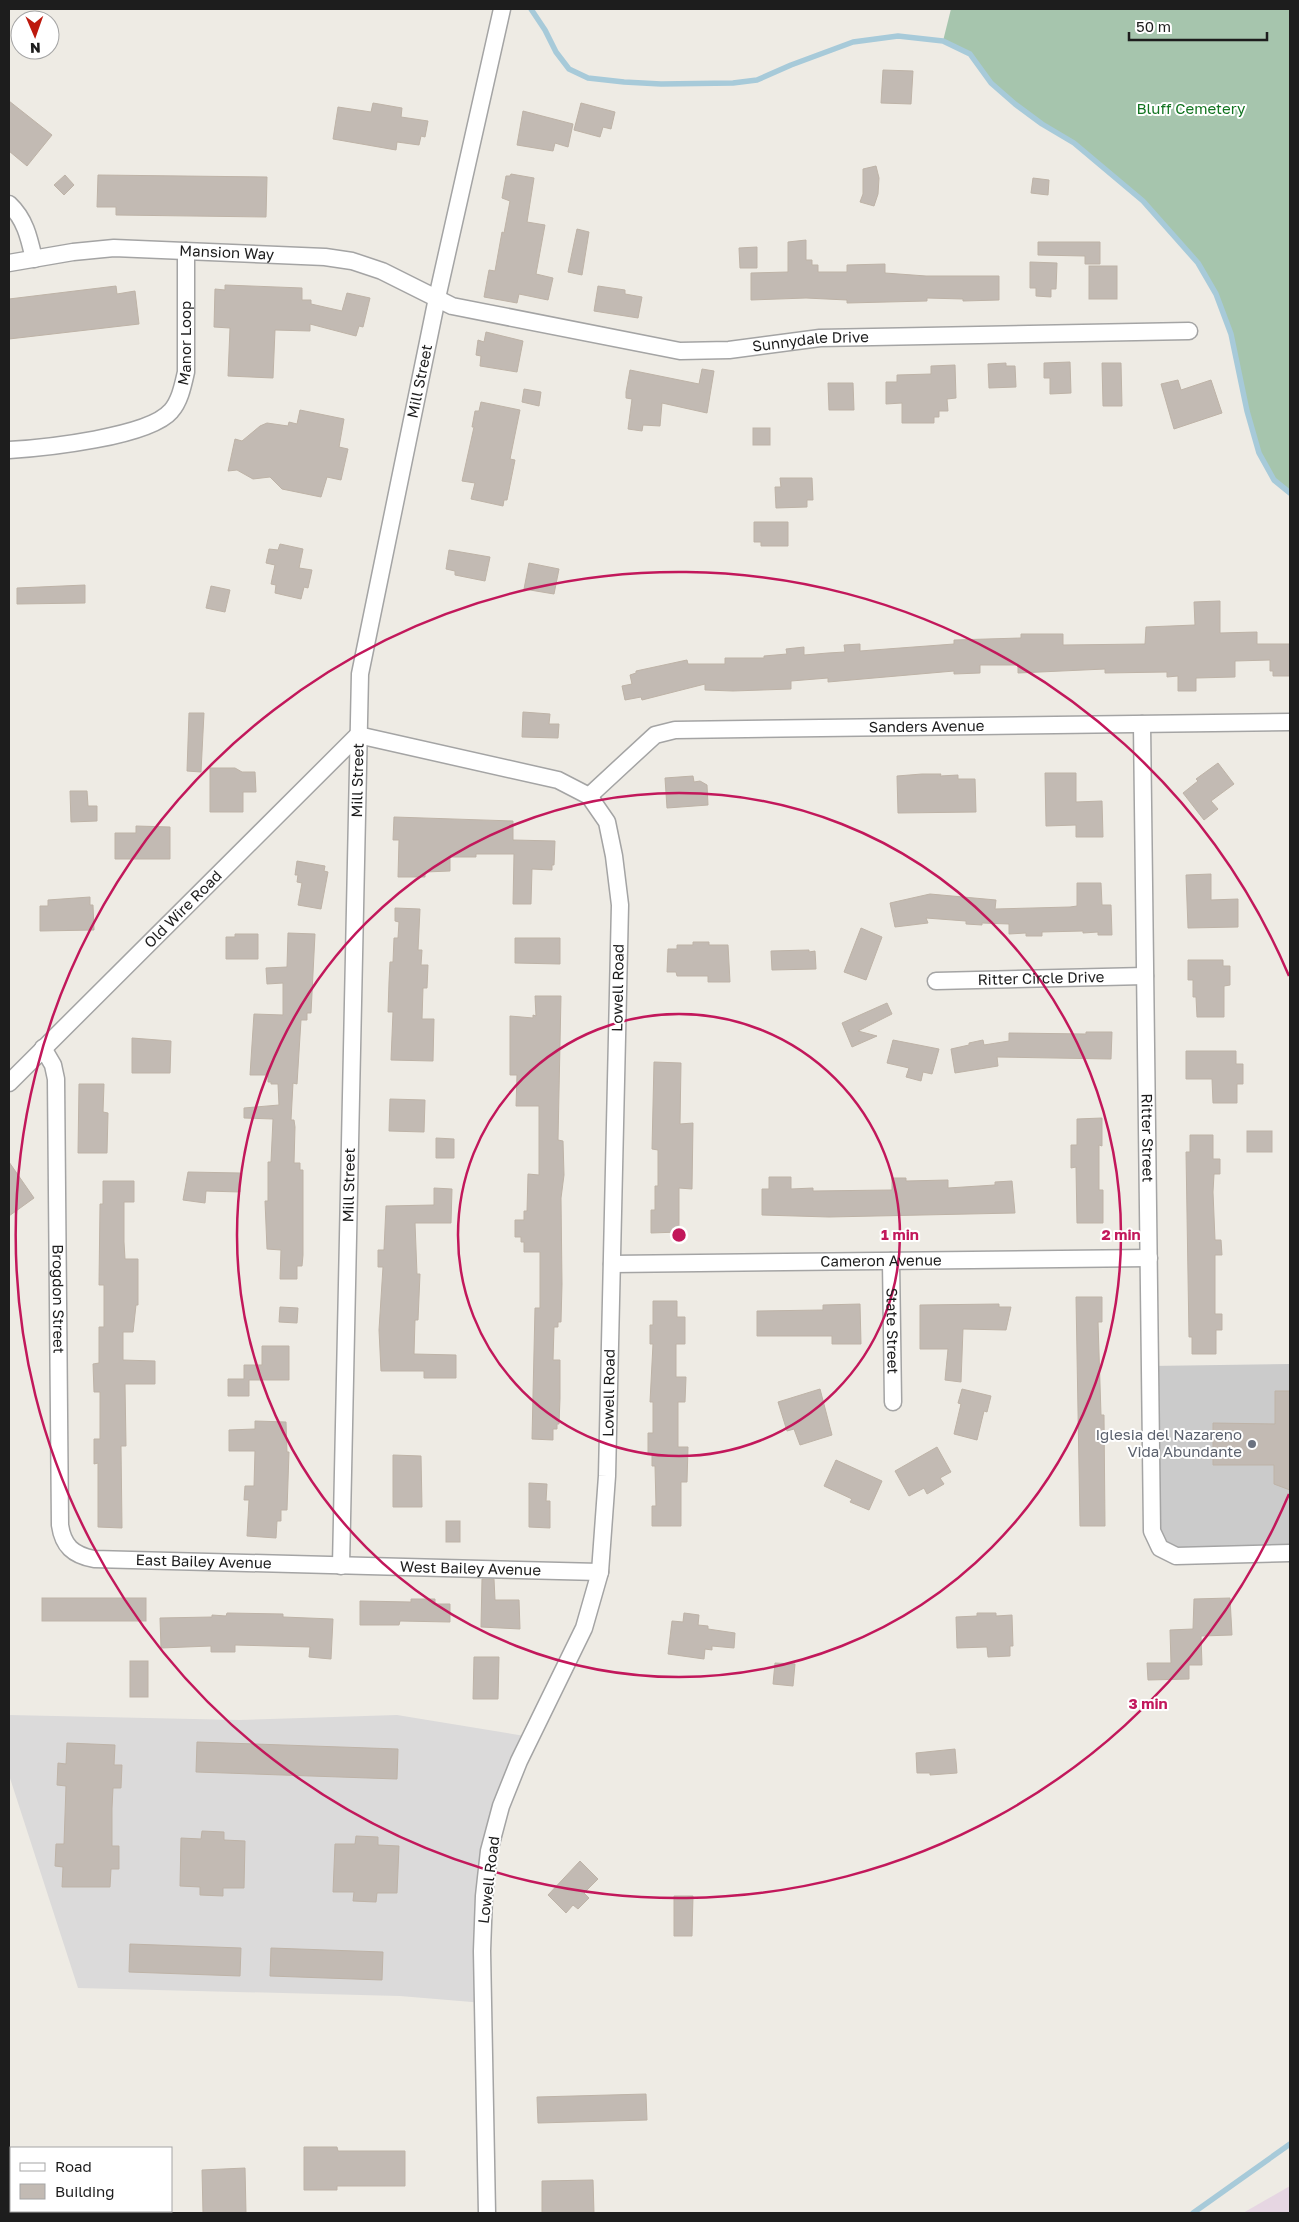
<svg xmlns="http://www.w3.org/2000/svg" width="1299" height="2222" viewBox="0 0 1299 2222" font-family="'Golos Text',sans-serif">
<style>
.residential{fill:#dbdada}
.industrial{fill:#e6d6e2}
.religious{fill:#cbcbcb}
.cemetery{fill:#a6c5ad}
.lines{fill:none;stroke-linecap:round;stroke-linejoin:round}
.stream{stroke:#a7cad9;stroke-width:5.5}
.building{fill:#c2bab3;stroke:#beb3a7}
.minor-casing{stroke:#a4a4a4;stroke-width:19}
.minor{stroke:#fff;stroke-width:16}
.ring{fill:none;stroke:#c2185b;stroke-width:2.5}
.worship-dot{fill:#6b7280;stroke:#fff;stroke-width:2}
.labels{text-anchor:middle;stroke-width:4;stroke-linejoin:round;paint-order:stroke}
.park-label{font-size:15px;fill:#127421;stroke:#fff}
.street-label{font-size:15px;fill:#1d1d1d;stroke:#fff}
.worship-label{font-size:15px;fill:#5b616d;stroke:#fff;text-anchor:end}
.centre{fill:#c2185b;stroke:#fff;stroke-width:2.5}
.ring-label{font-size:15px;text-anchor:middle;font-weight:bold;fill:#c2185b;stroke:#fff;stroke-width:4;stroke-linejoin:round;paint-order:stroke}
</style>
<rect width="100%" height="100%" fill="#eeebe4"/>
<!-- residential -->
<path class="residential" d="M9,1715L239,1720L397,1715L531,1737L489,1851L484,2003L400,1996L78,1988L9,1775Z"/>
<!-- industrial -->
<path class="industrial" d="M1290,2186V2213H1243Z"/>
<!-- religious -->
<path class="religious" d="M1290,1364V1553L1160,1548L1150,1366Z"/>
<!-- cemetery -->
<path class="cemetery" d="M951,9H1290V493L1274,480L1259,453L1247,411L1231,334L1216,294L1198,263L1143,201L1074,143L1042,124L1015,104L991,83L970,54L943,41Z"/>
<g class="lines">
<!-- stream -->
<g class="stream">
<path d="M531,9L545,30L556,52L569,69L588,78L624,82L661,84L733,83L757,80L791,65L853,42L898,36L943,41L970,54L991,83L1015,104L1042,124L1074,143L1143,201L1198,263L1216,294L1231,334L1247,411L1259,453L1274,480L1290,493"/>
<path d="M1193,2213L1290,2144"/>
</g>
</g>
<!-- building -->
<g class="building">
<path d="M883,70L913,71L911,104L881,103Z"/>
<path d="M9,101L52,135L27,166L9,151Z"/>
<path d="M373,103L402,108L401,117L428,121L425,137L421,136L419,145L397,142L396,150L333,139L338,107L371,112Z"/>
<path d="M581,103L615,112L611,129L603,127L600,137L574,130Z"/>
<path d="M523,111L573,124L568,147L555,143L553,151L517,145Z"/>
<path d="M876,166L879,178L878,194L874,206L860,202L863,194V169Z"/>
<path d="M511,174L534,178L527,222L545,225L536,274L553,278L548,300L519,294L517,303L484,297L489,270L495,271L502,232L504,233L510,201L502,198L506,176H510Z"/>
<path d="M65,175L74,185L64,195L54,185Z"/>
<path d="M98,175L267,177L266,217L116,215V207H97Z"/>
<path d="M1033,178L1049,180L1048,195L1031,193Z"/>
<path d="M577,229L589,232L582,275L568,272Z"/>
<path d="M806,240V260H812V265H818V272H847V265L885,264V273L926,276H999V300L963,301V299L927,298V301L847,303V300L806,298L751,300V273L788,272V242Z"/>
<path d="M1038,242H1100V264H1085V256L1038,255Z"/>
<path d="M757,247V268H740L739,248Z"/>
<path d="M1030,262L1057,263L1056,289H1051V297L1036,296V288H1030Z"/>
<rect x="1089" y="266" width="28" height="33"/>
<path d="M225,285L302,288V300H311V304L342,311L347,293L370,298L363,327L359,326L356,336L310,324V331L275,330L273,378L228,376L230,328L214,327L215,289L225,290Z"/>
<path d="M116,286L117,294L135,291L139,324L9,339V299Z"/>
<path d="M598,286L625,290V294L642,297L638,318L594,311Z"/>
<path d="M486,332L523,341L517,372L480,366L481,356L476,355L478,340L484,342Z"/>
<path d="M1070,362L1071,393L1050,394V378H1044V363Z"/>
<path d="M1006,363V366H1015L1016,387L989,388L988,364Z"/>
<path d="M1102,363H1121L1122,406H1103Z"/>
<path d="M955,365L956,398L947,399L948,411H939V417H934V423H902V403L886,404V382H897V375L931,374V366Z"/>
<path d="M702,369L714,371L707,413L662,403L660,426L643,425L642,431L628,429L632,399L626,398V392L630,370L699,384Z"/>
<path d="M1178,380L1181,390L1211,380L1222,413L1174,429L1161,384Z"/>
<path d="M828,383H853L854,410H829Z"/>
<path d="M524,389L541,392L539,406L522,402Z"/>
<path d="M481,402L520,410L510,459L515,460L507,500H504L503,506L471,499L475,483L462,481L474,427H472L475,411H479Z"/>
<path d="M300,410L344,419L339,447L348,449L341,480L327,477L321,497L282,489L270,477L253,479L237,470L228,471L235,439L242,441L260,426L267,423L288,426L289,422L297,424Z"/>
<rect x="753" y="428" width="17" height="17"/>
<path d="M780,478H812L813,500H807V507L776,508L775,487H781Z"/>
<path d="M754,522H788V546H761V542H754Z"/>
<path d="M280,544L303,549L299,568L312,570L308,588L304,587L301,599L275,593L276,585L271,584L275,565L266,563L269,549L278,550Z"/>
<path d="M449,550L490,557L485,581L455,575V571L446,569Z"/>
<path d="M529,563L559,569L554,594L524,589Z"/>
<path d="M85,585V603L17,604V588Z"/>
<path d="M211,586L230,590L225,612L206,608Z"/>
<path d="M1220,601V633L1257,632V644H1290V676H1273V671H1270V660L1235,661V677L1196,678V691H1178V676L1167,677V672L1105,673V669L1018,673V665H980V673L954,674V671L828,682V678L791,681V689L733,691L705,690V684L642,700L641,697L625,700L622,686L632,684L630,675L636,673V671L687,660L688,664H725V658H764V656L787,654L786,649L804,647V655L828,653L845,652L844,645L860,644V651L954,644V640L1021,638V634H1063V645L1145,644L1146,627L1195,625L1194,602Z"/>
<path d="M523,712L550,714L549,724H559L558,738L522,737Z"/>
<path d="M189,713H204L201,772L187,771Z"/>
<path d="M1218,763L1234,784L1211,801L1218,809L1204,820L1183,793L1198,781L1196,779Z"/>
<path d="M210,768H235L242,772H255L256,792H243V812H210Z"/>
<path d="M1045,773H1076V802L1102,801L1103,837H1076V825L1046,826Z"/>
<path d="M922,774H941L940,776L958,775V779H975L976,812L898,813L897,776Z"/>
<path d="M693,776L694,782L700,781L707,785L708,805L667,808L665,778Z"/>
<path d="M70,791H87L88,806H97V821L71,822Z"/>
<path d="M394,817L513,821V840L555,841L554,865H552V870L532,869L531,904H513L514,854H476V857H450V871L425,872V877H398L399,840H393Z"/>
<path d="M136,826L170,827V859H115V833H136Z"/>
<path d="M297,861L325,866L324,871L328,872L321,909L298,905L302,883L297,882L298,875H295Z"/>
<path d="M1211,874V900L1238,899V927L1188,928L1186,875Z"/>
<path d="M1077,883H1101L1102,905H1111L1112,935H1098V932L1083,933V931L1042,932V936H1026V933L1009,934V924L982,923V925L966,924V921L926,918L928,923L895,927L890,903L930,894L996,900L995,909L1070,907L1077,906Z"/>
<path d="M90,897V905H93L94,930L40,931V906H48V900Z"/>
<path d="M395,908L420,909L418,950H422L421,965H428L427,988H423L422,1019H434L433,1061L391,1060L393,1012H388L389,982L390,962H393L394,938H398L399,922L395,921Z"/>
<path d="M861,928L882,937L866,980L844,972Z"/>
<path d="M288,933L315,934L311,1013H307V1020H301L297,1084L293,1083L291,1120H294L295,1127L294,1163H300V1170H303V1255L302,1266H297V1279H280L281,1250L267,1249L265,1201H268V1162H271L273,1119L244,1118V1108L279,1105L278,1084H271V1082H268V1075H250L254,1014L283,1015V983L267,984L266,968L287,967Z"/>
<path d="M235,934H258V959H226V937H235Z"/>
<path d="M515,938H560V964L515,963Z"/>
<path d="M693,942H709V945H728L730,982H708V976H677L676,972H667L668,949H677V945H693Z"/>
<path d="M809,950V952L815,951L816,969L772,970L771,951Z"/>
<path d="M1188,960H1223V966H1230V985L1224,986V1017H1197L1196,997H1193V980H1188Z"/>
<path d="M535,996H561L558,1140L563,1141L564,1175L561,1198L562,1284L561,1322H558V1327H554L553,1360H560V1398L559,1424H557V1429H553V1440L532,1439L535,1308H540V1252H524V1242H521V1237H515V1220H524V1211H527L528,1174L539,1175V1106H516L517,1075H510V1016L533,1018V1015L536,1016Z"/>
<path d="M887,1003L892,1014L858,1031L877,1036L852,1047L842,1023Z"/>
<path d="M1086,1032H1112L1111,1059L997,1057L998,1066L955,1073L951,1049L969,1045V1043L983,1040L984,1045L1009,1041V1033L1086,1034Z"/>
<path d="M132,1038L171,1041L170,1073H132Z"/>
<path d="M893,1040L939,1049L932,1074L923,1072L921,1081L906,1077L909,1068L887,1063Z"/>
<path d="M1186,1051H1236V1064H1243V1084H1237V1103H1213L1212,1079H1186Z"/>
<path d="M654,1062L681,1063L680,1124L693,1123L692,1189L679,1188V1232L651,1233V1210H655V1186H658V1150L652,1149Z"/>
<path d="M79,1084H104L103,1112L108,1113L107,1153H78Z"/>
<path d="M390,1099L425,1100L424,1132L389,1131Z"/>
<path d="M1102,1118V1146L1099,1145V1190H1103V1223H1077L1076,1167L1071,1168V1145H1077V1119Z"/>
<rect x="1247" y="1131" width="25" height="21"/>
<path d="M1190,1135H1213V1159H1220V1174H1214L1213,1192L1215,1240H1221L1222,1255H1215V1314H1222V1330H1216V1354H1192V1337H1189L1186,1152H1190Z"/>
<path d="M436,1138L454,1139V1158H436Z"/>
<path d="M9,1162L34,1198L9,1216Z"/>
<path d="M188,1172L240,1173V1192L206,1191L205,1203L183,1200Z"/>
<path d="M769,1177H791V1189L813,1188V1191L892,1190V1178H906V1181L948,1180V1188L995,1185V1182L1012,1181L1015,1213L829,1217L762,1215V1189H769Z"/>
<path d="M103,1181H134V1202H124V1242L125,1259H138V1305H136L133,1332H123V1360L155,1361V1384H125L126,1446H121L122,1528L98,1527V1463L94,1464V1439H100V1392H94L93,1364L99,1363V1327H104V1285H99L100,1204H103Z"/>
<path d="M434,1188L452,1189L451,1223H415L417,1274H420L418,1320H415L414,1354L456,1355V1378H424V1371H381L379,1330L383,1267H378V1250H384L386,1206L434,1205Z"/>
<path d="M1076,1297H1102V1322H1098L1101,1415H1104L1105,1526H1080Z"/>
<path d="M653,1301H677V1317H685V1344H676V1377H686L685,1402H678V1447H688L687,1482H681V1526H652V1506H656L655,1466H652V1454L648,1453V1433H653V1402H650L653,1344H650V1325H653Z"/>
<path d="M860,1304L861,1344H832V1336H757V1311L823,1310V1305Z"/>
<path d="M999,1304V1307H1011L1006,1330L963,1329L961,1382L945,1380L948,1349H920V1305Z"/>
<path d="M280,1307L298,1308L297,1323L279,1322Z"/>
<path d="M262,1346H289V1380H249V1396H228V1379H244V1365H262Z"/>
<path d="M820,1389L832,1435L800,1445L794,1429L787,1431L778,1402Z"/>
<path d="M962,1389L991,1396L987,1412L984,1411L977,1440L954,1434L961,1404L958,1403Z"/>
<path d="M1275,1391H1290V1490L1274,1484V1465H1213V1423L1275,1424Z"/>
<path d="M255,1421L286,1422L287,1452H289L287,1510H281V1521H277L276,1538L247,1536L249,1500H244L245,1486H254L255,1451H229V1430L255,1429Z"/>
<path d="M937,1447L951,1472L940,1478L944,1484L927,1494L924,1488L909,1496L895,1471Z"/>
<path d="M393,1455L421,1456L422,1507H393Z"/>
<path d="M836,1460L882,1481L869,1510L850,1502L852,1499L824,1486Z"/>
<path d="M529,1483L547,1484L546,1501H550V1528L529,1527Z"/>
<rect x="446" y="1521" width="14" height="21"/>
<path d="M482,1579H494L495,1600H519L520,1629L481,1627Z"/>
<rect x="42" y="1598" width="104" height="23"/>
<path d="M1230,1598L1232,1635L1201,1636L1202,1665H1189V1679L1148,1680L1147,1663H1171L1170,1630L1193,1629L1194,1599Z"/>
<path d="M411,1599H435V1604H450V1622L400,1621L399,1625H360V1601L411,1602Z"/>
<path d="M227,1613L283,1614V1617L333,1619L331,1659L309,1657L310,1647L235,1645V1652H211V1646L161,1648L160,1618L212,1617V1615L226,1616Z"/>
<path d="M684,1613L699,1615L698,1625L708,1626V1629L735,1633L734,1648L712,1646V1650L705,1649L704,1659L668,1654L672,1621L683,1622Z"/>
<path d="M977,1613H996V1616L1012,1615L1013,1646H1010V1656L988,1657L987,1647L957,1648L956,1617L977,1616Z"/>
<path d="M474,1657H499L498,1699H473Z"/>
<rect x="130" y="1661" width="18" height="36"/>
<path d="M775,1663L795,1664L793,1686L773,1684Z"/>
<path d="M197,1742L398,1749L397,1779L196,1772Z"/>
<path d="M67,1743L115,1745L114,1765H122L121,1788H113L112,1808V1846H119V1869H111L110,1887H62L63,1867L55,1866L56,1844H64L66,1786L57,1785L58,1763L66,1764Z"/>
<path d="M955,1749L957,1773L930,1775V1773H917L916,1753Z"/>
<path d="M202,1831L224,1832V1840L245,1841L244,1888H223V1896L200,1895V1887L180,1886L181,1838L201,1839Z"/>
<path d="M356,1836L378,1837V1845L399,1846L397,1893H377L376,1902L353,1901L354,1892H333L335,1844H355Z"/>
<path d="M580,1861L598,1879L584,1893L589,1898L578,1909L573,1905L566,1913L548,1895Z"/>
<path d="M674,1896H693L692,1936H674Z"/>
<path d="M130,1944L241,1948L240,1976L129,1972Z"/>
<path d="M271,1948L383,1952L382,1980L270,1976Z"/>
<path d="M646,2094L647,2120L538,2123L537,2097Z"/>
<path d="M304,2147H337L338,2151H405V2186H337V2190H304Z"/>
<path d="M245,2168L246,2213H203L202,2170Z"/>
<path d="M593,2180L594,2213H542V2181Z"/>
</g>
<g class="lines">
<defs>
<g id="minor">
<path d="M9,204C25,219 29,237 34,259"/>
<path id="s1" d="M9,263L73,252L114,248L325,257L352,261L382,271L452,306L680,351L729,350L820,338L1189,331"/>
<path id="s2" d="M9,450C44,448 149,437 171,411C180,401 183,385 186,372V251"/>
<path id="s3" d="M1142,724L1152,1531L1160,1548L1176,1556L1290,1553"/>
<path d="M358,735L558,780L589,796L607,822L614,856L620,905L607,1476L600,1572L584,1628L519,1761L501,1806L489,1851L484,1896L482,1951L487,2213"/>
<path id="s4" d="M589,796L655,735L675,730L1290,722"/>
<path id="s5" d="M936,981L1145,976"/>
<path id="s6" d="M43,1048L53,1065L56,1079L60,1525C63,1546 73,1555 94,1559L600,1572"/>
<path id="s7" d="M9,1083L358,735"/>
<path id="s8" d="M891,1261L893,1402"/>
<path id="s9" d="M612,1264L1149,1258"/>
<path id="s10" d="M341,1566L360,674L437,298L502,9"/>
</g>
</defs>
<!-- minor casing -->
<use href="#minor" class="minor-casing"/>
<!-- minor -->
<use href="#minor" class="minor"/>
</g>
<!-- distance rings -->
<g class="ring">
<circle cx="679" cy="1235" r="221"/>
<circle cx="679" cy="1235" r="442"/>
<path d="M1289 1494A663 663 0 1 1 1289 976"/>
</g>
<!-- markers -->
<circle class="worship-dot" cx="1252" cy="1444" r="5"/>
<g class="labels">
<!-- park labels -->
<g class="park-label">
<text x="1191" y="114">Bluff Cemetery</text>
</g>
<!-- street labels -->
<g class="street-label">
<text dy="5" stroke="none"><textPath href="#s1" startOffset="219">Mansion Way</textPath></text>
<text dy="5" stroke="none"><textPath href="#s1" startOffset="818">Sunnydale Drive</textPath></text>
<text dy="5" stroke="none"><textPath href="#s2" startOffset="240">Manor Loop</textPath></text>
<text dy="5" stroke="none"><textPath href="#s10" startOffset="1191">Mill Street</textPath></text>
<text dy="5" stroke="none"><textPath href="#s4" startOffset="362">Sanders Avenue</textPath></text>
<text dy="5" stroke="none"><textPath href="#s10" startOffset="786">Mill Street</textPath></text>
<text dy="5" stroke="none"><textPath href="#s7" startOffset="246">Old Wire Road</textPath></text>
<text dy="5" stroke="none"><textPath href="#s5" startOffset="105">Ritter Circle Drive</textPath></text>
<text transform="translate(618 988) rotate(-89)" y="5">Lowell Road</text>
<text dy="5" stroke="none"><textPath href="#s3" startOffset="414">Ritter Street</textPath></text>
<text dy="5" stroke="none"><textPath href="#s10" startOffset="381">Mill Street</textPath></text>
<text dy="5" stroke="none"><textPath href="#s9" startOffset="269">Cameron Avenue</textPath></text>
<text dy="5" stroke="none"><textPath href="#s6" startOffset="254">Brogdon Street</textPath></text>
<text dy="5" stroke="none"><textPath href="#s8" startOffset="70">State Street</textPath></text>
<text transform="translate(609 1393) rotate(-89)" y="5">Lowell Road</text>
<text dy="5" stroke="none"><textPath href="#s6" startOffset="642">East Bailey Avenue</textPath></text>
<text dy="5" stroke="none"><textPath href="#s6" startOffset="909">West Bailey Avenue</textPath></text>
<text transform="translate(489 1880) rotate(-83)" y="5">Lowell Road</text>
</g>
<!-- worship labels -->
<g class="worship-label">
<text x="1242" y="1440">Iglesia del Nazareno<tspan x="1242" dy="17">Vida Abundante</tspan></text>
</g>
</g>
<circle cx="679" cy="1235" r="8" class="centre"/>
<g class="ring-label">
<text x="900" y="1240">1 min</text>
<text x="1121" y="1240">2 min</text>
<text x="1148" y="1709">3 min</text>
</g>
<!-- border -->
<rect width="1299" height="2222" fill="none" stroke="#1d1d1d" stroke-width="20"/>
<!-- legend -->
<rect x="10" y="2147" width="162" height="65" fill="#ffffff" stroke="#a5a5a5"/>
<rect x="20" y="2163" width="25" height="8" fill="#ffffff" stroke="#a5a5a5"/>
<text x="55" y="2172" font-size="15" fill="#1d1d1d">Road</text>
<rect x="20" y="2184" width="25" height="15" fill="#c2bab3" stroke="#a5a5a5"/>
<text x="55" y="2197" font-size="15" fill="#1d1d1d">Building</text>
<!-- north arrow -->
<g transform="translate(35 35) rotate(178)"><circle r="24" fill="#ffffff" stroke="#a5a5a5"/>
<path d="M0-4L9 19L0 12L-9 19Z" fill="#bd190d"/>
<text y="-8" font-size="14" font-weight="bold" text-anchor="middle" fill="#1d1d1d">N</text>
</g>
<!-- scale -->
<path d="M1129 32v8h138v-8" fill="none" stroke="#1d1d1d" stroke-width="2.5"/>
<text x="1136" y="32" font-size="15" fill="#1d1d1d" stroke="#ffffff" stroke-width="4" paint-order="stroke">50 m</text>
</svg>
